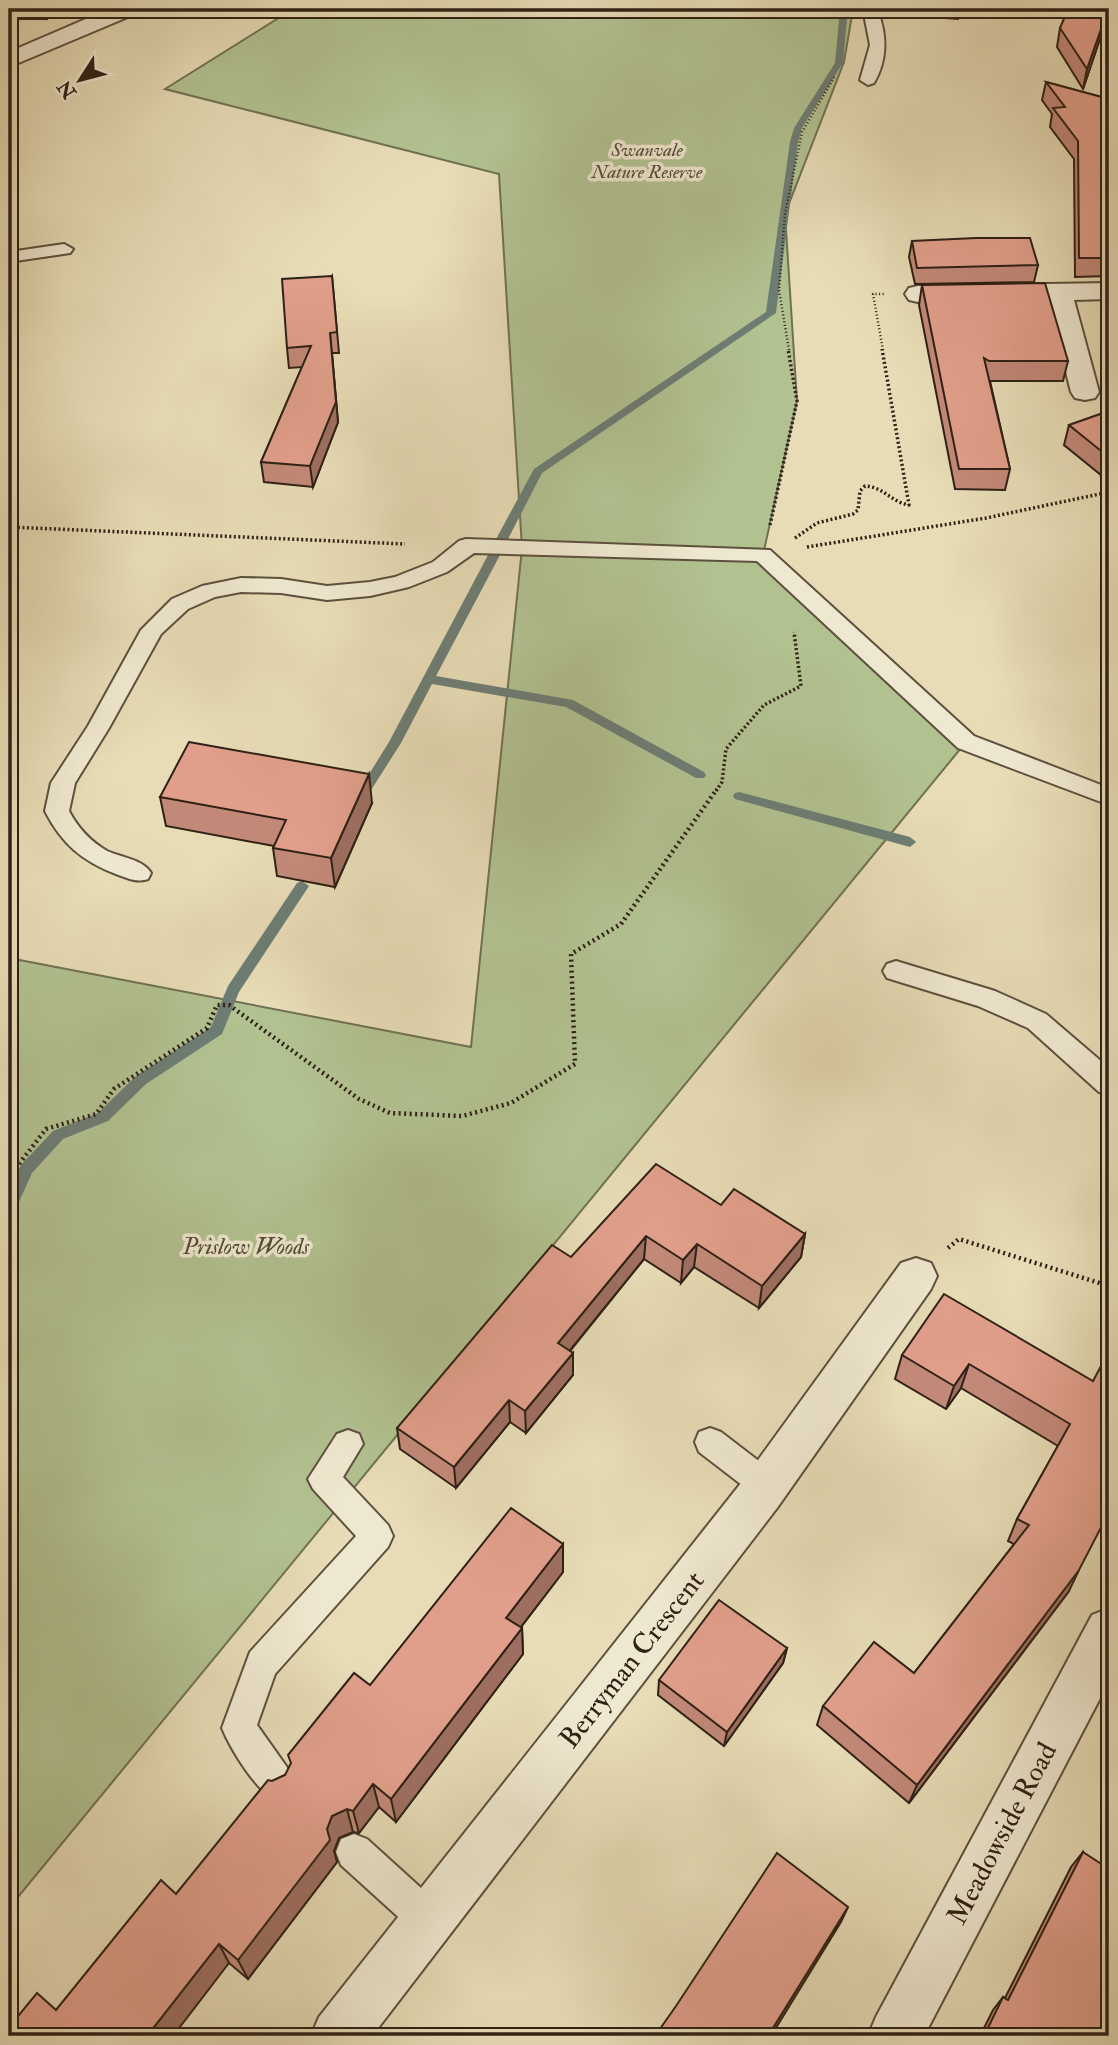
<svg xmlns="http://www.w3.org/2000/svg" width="1118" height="2045" viewBox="0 0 1118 2045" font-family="'IM FELL Double Pica',serif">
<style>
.green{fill:#b2c190;stroke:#707153;stroke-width:2}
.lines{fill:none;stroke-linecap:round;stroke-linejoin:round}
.stream{fill:#6d7d74;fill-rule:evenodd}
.lane-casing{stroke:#5d503e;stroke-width:4}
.street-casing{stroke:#5d503e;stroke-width:4}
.path-far2{stroke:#2f2116;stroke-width:2.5;stroke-dasharray:1 2.5;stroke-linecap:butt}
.path-far1{stroke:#2f2116;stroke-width:3.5;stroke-dasharray:2 2.5;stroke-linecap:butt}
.path{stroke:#2f2116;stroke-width:4.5;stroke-dasharray:2 3.5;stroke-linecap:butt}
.lane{fill:#efe8d0;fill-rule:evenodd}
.street{fill:#efe8d0;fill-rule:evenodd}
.wall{fill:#c28978;stroke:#2f2116;stroke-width:2}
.shaded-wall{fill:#9e6f61;stroke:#2f2116;stroke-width:2}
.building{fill:#e19f8b;stroke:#2f2116;stroke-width:2}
.labels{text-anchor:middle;stroke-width:7;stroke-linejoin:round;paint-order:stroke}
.far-park-label{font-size:19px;font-style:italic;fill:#504934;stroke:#efe8d0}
.park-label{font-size:23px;font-style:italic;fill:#504934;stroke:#efe8d0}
.near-street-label{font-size:28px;fill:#2f2116;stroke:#efe8d0}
</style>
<rect width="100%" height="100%" fill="#e7dcb6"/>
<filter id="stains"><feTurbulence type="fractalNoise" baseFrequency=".00286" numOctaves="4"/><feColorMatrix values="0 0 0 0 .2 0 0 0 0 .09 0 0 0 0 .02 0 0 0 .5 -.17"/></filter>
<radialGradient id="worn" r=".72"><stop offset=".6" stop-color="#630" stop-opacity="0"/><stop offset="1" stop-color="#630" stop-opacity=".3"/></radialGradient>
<!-- green -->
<path class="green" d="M293,9H853L844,62L785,214L797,401L763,555L966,742L9,1908V958L471,1047L522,548L499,174L165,89Z"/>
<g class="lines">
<!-- stream -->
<g class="stream">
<path d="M840,9H848L843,63L802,128L798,142L776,313L542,473L507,541L505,543H497L495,541L534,469L766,312L790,142L794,128L835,63Z"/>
<path d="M494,551L500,555L436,676L573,700L704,772L706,775L704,778H696L566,707L432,684L401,743L366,798H358L356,795L389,742L488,555Z"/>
<path d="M739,792L910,837L916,842L910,847L735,799L733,796L735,793Z"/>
<path d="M302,881L309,886L239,992L222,1034L146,1084L108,1121L63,1139L32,1173L14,1213L9,1215V1192L21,1165L53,1131L98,1113L136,1076L211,1027L228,986L297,883Z"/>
</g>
<defs>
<g id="lane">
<path d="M863,9H877C887,34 888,59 874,83L868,85L860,80L870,45Z"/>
<path d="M64,244L73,249L70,253L9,262V252Z"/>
<path d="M466,539L770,550L974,736L1109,788V805L958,748L757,561L474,553L447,572L409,587L370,596L327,600L281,593L241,592L215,597L188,609L161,634L109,728L75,783L69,811C78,828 90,841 107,851C121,857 144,860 151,873L148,879C136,883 127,878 116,874C82,861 62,844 45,811L51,783L88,726L141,630L172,599L202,586L241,578L281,579L327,586L370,582L395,577L433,562L459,541Z"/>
<path d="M896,961L995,991L1046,1014L1109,1068V1095L1099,1092L1028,1028L978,1006L887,978L883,971L887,964Z"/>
<path d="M710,1428L721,1432L777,1475L782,1485L777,1495L766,1500L755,1495L699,1452L695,1442L699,1432Z"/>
<path d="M348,1430L359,1434L363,1444L343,1477L388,1525L393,1536L388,1547L275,1674L257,1725L291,1773L296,1785L291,1797L279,1802C258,1794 231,1750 222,1728L250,1652L356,1536L313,1489L308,1479L337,1434Z"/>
<path d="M354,1834L367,1839L442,1907L447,1920L442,1933L429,1938L416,1933L341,1865L336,1852L341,1839Z"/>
</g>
<g id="street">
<path d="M109,9H138L135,14L9,67V52Z"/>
<path d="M1109,283V299L1074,300L1099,392L1095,398L1085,400L1075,398L1071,392L1048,300L918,302L909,300L905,294L909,288L918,286Z"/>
<path d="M916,1258L931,1263L937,1276L931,1289L777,1508L372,2036H311L319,2017L745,1478L901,1263Z"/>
<path d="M1109,1608V1681L924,2036H868L876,2017L1092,1615Z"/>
</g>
</defs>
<!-- lane casing -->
<use href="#lane" class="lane-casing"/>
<!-- street casing -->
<use href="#street" class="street-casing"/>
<!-- path-far2 -->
<g class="path-far2">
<path d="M789,350L779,290L785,214L802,132L835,76"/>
<path d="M883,350L873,294H886"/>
</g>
<!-- path-far1 -->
<g class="path-far1">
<path d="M770,525L797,401L788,349"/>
<path d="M9,527L405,544"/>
<path d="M795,538L817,523L853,514L858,510L860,491L865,486C884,487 891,502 909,505L882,349"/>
<path d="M807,547L986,518L1109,492"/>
<path d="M716,791L722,782L726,749L764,705L801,686L794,632"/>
</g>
<!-- path -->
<g class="path">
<path d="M9,1177L46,1129L96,1114L114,1089L207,1028L217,1005H229L359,1099L390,1113L462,1116L511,1103L575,1064L571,954L621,924L717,789"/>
<path d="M948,1248L959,1239L1109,1286"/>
</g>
<!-- lane -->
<use href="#lane" class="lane"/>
<!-- street -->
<use href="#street" class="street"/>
</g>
<!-- wall -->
<g class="wall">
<path d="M9,9H59L47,19H9Z"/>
<path d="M902,9H961L958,19L903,15Z"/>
<path d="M1109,9V12L1083,89L1057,47L1060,28Z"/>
<path d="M1046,82L1109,99V276L1075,277L1074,159L1050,127L1052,114L1042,100Z"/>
<path d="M912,241L1038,265L1034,282L915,284L909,257Z"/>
<path d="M332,276L339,353H332L338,422L313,487L264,482L261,462L302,367L289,368L287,348Z"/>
<path d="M922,285L1068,361L1063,381H990L1010,469L1005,490L955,489L919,305Z"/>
<path d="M1109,411V472L1101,475L1064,445L1069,425Z"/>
<path d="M160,797L372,803L335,887L277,876L273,848L274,846L166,826Z"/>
<path d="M721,1205L805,1234L801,1257L759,1308L694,1267L681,1283L644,1259L570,1351L573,1375L526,1433L510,1422L456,1488L400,1449L397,1428L571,1257Z"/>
<path d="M902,1355L1093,1381L1069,1591L909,1803L817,1725L823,1706L914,1673L1014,1544L1008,1541L1017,1519L1058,1446L961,1388L946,1409L895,1379Z"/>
<path d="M563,1544V1572L521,1627L522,1628L523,1654L396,1822L379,1807L359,1833L353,1832L339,1838L334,1851L337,1862L248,1979L229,1963L56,2010L176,1894L272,1781L285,1775Z"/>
<path d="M787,1648L783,1663L724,1746L658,1695L659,1680Z"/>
<path d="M1109,1782V1798L1103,1794Z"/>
<path d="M1083,1852L1107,2036H980L993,2010L1003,1997L1005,1998L1071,1867Z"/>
</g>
<!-- shaded-wall -->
<g class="shaded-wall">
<path d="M45,9H59L47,19Z"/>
<path d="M1108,9H1109V12L1083,89L1087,69Z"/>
<path d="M330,333L338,422L313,487L310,466Z"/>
<path d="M1109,454V472L1101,475L1106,455Z"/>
<path d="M369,774L372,803L335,887L331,858Z"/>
<path d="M805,1234L801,1257L759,1308L762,1286Z"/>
<path d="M646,1236L644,1259L558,1365V1343Z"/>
<path d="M697,1244L694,1267L681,1283L683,1260Z"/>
<path d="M573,1353V1375L526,1433L525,1411Z"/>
<path d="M969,1364L961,1388L946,1409L954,1386Z"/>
<path d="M509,1400L510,1422L456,1488L454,1467Z"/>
<path d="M563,1544V1572L508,1644L506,1618Z"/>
<path d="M1079,1570L1069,1591L909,1803L917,1785Z"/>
<path d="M522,1628L523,1654L396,1822L391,1799Z"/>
<path d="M787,1648L783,1663L724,1746L727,1732Z"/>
<path d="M373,1784L379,1807L359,1833L353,1811Z"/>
<path d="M347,1809L353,1832L339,1838L334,1851L337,1862L248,1979L238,1960L327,1829L332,1816Z"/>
<path d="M848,1907L841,1922L771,2036H768Z"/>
<path d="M219,1944L229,1963L173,2036H147Z"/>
</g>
<!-- building -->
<g class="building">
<path d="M1068,9H1108L1087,69L1060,28Z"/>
<path d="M1046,82L1109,99V258H1079L1078,141L1053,108L1065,107Z"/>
<path d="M976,238H1030L1038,265L917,268L912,241Z"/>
<path d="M332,276L337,332L330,333L336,402L310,466L261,462L311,346L287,348L282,279Z"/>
<path d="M1045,283L1068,361H989L984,358L1010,469H959L922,285Z"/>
<path d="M1109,411V454L1106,455L1069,425Z"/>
<path d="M189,742L369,774L331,858L273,848L286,820L160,797Z"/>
<path d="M656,1164L721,1205L734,1189L805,1234L762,1286L697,1244L683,1260L646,1236L558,1343L573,1353L525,1411L509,1400L454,1467L397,1428L552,1245L571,1257Z"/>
<path d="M944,1294L1093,1381L1109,1351V1512L1079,1570L917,1785L823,1706L874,1642L914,1673L1029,1525L1017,1519L1070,1424L969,1364L954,1386L902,1355Z"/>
<path d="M511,1508L563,1544L506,1618L522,1628L391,1799L373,1784L353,1811L347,1809L332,1816L327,1829L330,1840L238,1960L219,1944L147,2036H9V2027L37,1993L56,2010L161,1880L176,1894L268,1780L272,1781L285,1775L291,1763L288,1755L354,1673L370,1685Z"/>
<path d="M719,1600L787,1648L727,1732L659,1680Z"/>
<path d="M1083,1852L1109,1869V2031L1107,2036H984L1003,1997L1008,2000Z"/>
<path d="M777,1853L848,1907L768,2036H655L676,2006Z"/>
</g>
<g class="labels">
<!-- far-park labels -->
<g class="far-park-label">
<text x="647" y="156">Swanvale<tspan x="647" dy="22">Nature Reserve</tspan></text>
</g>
<!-- park labels -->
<g class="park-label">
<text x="246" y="1254">Prislow Woods</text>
</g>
<!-- near-street labels -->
<g class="near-street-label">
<text transform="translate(631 1659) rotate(-52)" y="10">Berryman Crescent</text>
<text transform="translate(1001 1833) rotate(-62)" y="10">Meadowside Road</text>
</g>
</g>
<!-- margin -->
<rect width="1118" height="2045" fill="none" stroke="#e7dcb6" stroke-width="35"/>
<rect x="10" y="10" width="1097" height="2024" fill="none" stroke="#2f2116" stroke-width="3.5"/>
<rect x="18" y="18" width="1083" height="2010" fill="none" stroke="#2f2116" stroke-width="2"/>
<!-- north arrow -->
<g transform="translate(80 80) rotate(234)" stroke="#efe8d0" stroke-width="5" paint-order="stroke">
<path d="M0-5L12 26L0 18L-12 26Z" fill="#2f2116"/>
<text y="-10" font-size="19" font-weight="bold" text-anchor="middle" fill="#2f2116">N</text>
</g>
<rect width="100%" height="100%" filter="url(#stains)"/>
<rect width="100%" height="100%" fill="url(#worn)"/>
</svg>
